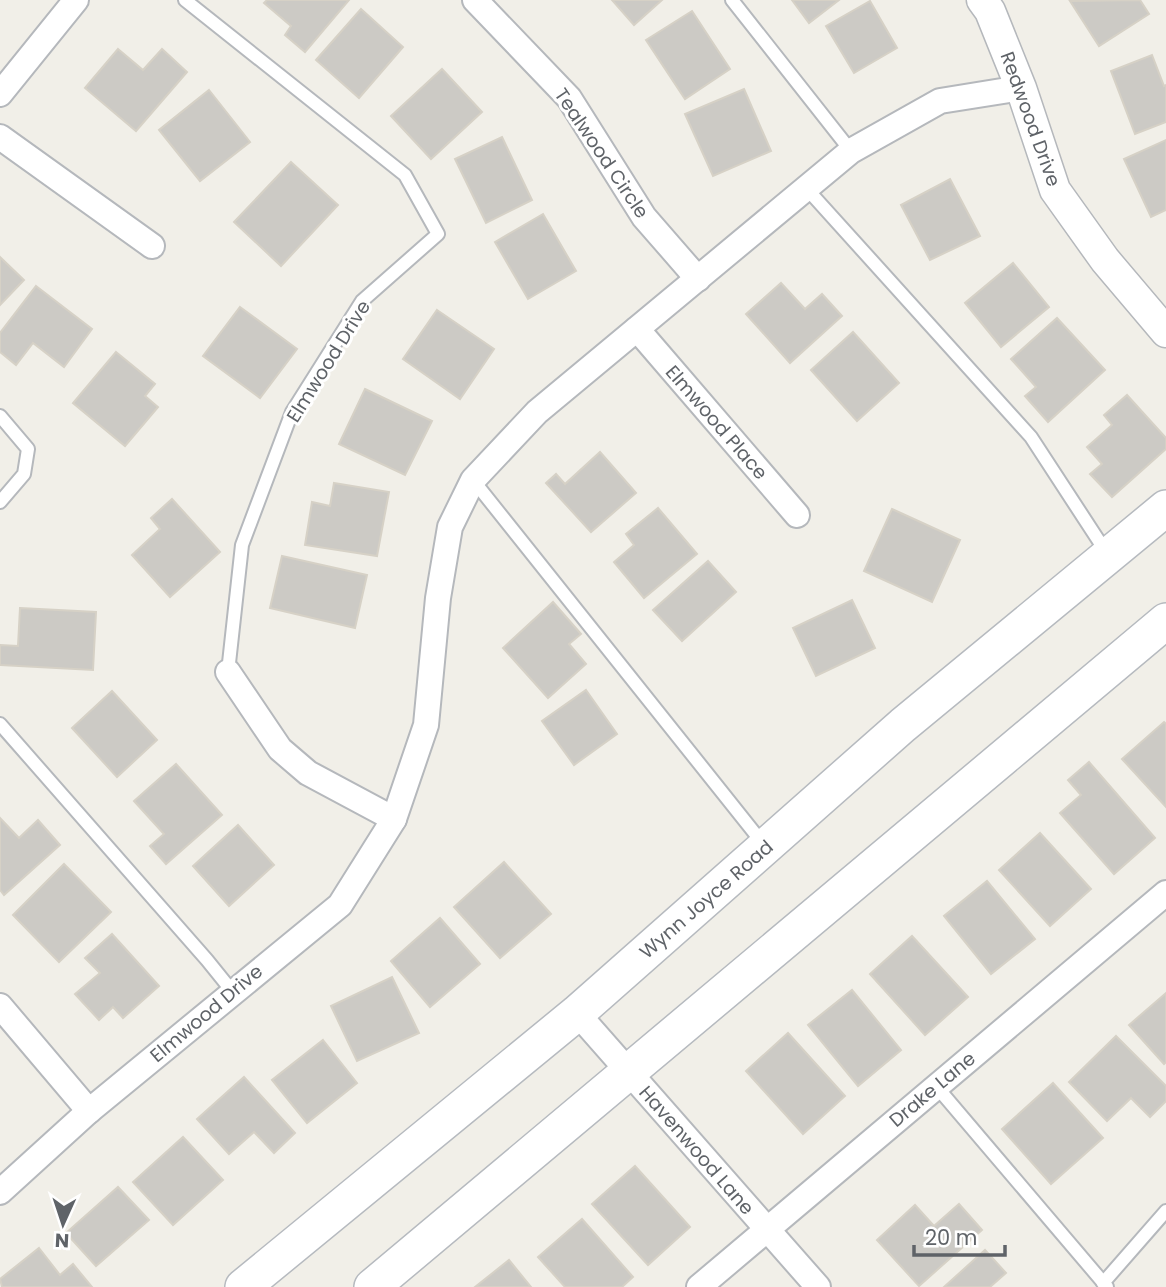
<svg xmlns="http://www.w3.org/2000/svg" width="1166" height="1287" viewBox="0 0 1166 1287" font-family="Poppins,sans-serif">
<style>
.building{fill:#cccac5;stroke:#d6d1c6;stroke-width:2}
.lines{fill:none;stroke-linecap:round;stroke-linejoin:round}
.service-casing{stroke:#b5b8bc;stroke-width:16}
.minor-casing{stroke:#b5b8bc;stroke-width:28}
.tertiary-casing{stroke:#b5b8bc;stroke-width:33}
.secondary-casing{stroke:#b6babf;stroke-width:38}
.service{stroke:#fff;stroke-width:12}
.minor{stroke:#fff;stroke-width:24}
.tertiary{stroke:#fff;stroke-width:30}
.secondary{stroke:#fff;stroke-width:35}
.labels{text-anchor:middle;stroke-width:6;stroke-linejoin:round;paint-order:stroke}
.street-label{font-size:19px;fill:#5f6368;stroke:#fff}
</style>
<rect width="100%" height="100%" fill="#f1efe8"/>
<!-- building -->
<g class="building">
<path d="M267,0H349L305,52L285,35L291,26L264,3Z"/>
<path d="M612,0H662L634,25Z"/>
<path d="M792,0H839L809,23Z"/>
<path d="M1140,0L1149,14L1099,46L1070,1Z"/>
<path d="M870,1L897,48L854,73L826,26Z"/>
<path d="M361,9L403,47L359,98L316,60Z"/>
<path d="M692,11L730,69L685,99L646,40Z"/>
<path d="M118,49L143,70L162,49L187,72L136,131L85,88Z"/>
<path d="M1152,55L1164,86L1166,85V122L1135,134L1111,71Z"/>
<path d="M442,69L482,112L431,159L391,116Z"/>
<path d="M744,89L771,151L713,176L685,114Z"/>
<path d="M209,90L250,142L200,181L159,130Z"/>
<path d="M502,137L532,200L486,223L455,159Z"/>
<path d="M1166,140V210L1151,217L1124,159Z"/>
<path d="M291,162L338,205L281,266L234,222Z"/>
<path d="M950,179L980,236L930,260L901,205Z"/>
<path d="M543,214L576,271L528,299L495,242Z"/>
<path d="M0,257L24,280L0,305Z"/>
<path d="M1013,263L1049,307L1001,347L965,303Z"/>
<path d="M781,283L805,309L822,294L842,316L790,363L746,314Z"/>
<path d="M36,286L92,329L64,367L33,343L16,365L0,352V333Z"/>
<path d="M240,307L297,349L260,398L203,356Z"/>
<path d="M437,310L494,349L460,399L403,359Z"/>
<path d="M1057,318L1105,370L1048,422L1025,396L1036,387L1011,359Z"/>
<path d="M853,332L899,383L857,421L811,370Z"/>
<path d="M116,352L155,384L145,396L158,407L125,446L73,403Z"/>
<path d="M365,389L432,421L405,475L339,444Z"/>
<path d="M1127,395L1166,438V449L1112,497L1090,474L1102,464L1087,447L1112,425L1104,415Z"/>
<path d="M600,452L636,493L591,532L546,483L556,474L565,484Z"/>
<path d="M334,483L389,492L377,556L305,545L312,502L330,506Z"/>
<path d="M172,499L220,552L170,597L132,555L160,529L151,518Z"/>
<path d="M658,508L697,554L644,598L614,562L634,545L626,534Z"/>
<path d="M892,509L960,540L932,602L864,571Z"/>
<path d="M282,556L367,575L355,628L270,608Z"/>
<path d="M708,561L736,592L682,641L653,610Z"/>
<path d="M852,600L875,648L816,676L793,628Z"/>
<path d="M553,602L581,634L569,644L586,664L548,698L503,648Z"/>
<path d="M20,608L96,612L93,670L0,665V645L18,646Z"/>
<path d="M586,690L617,734L574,765L542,721Z"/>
<path d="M112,691L157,740L117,777L72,728Z"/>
<path d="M1164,722L1166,724V807L1122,759Z"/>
<path d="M1089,762L1155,838L1114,874L1060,813L1081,795L1068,780Z"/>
<path d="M176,764L222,815L166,864L150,846L164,834L134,801Z"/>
<path d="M0,818L19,838L38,820L60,845L4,895L0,890Z"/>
<path d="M238,825L274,865L229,906L193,866Z"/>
<path d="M1040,833L1091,889L1050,926L999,870Z"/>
<path d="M504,862L551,914L500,958L454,907Z"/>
<path d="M64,864L111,912L59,962L13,915Z"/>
<path d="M987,881L1035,939L991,974L944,916Z"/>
<path d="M440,918L480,964L430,1007L391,961Z"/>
<path d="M112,934L159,986L123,1018L113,1007L99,1020L75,994L100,973L85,958Z"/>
<path d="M912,936L968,997L925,1035L870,974Z"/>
<path d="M392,977L419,1033L357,1061L331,1006Z"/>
<path d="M852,990L901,1050L858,1086L808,1025Z"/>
<path d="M1166,993V1062L1164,1064L1129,1025Z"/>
<path d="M788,1033L845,1096L803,1134L746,1071Z"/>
<path d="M1116,1036L1166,1086V1101L1150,1117L1131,1098L1107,1121L1069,1082Z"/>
<path d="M323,1040L357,1083L307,1123L272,1080Z"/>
<path d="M244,1077L295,1133L274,1153L254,1132L229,1154L197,1119Z"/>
<path d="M1053,1083L1103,1138L1051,1184L1002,1129Z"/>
<path d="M183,1137L223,1180L173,1225L133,1182Z"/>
<path d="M635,1166L690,1227L648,1265L592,1204Z"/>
<path d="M118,1187L149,1220L96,1266L66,1233Z"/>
<path d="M959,1204L982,1230L919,1286L877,1240L915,1205L934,1226Z"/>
<path d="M582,1219L633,1277L622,1287H565L538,1257Z"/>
<path d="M39,1248L60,1275L73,1264L92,1287H2L0,1279Z"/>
<path d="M985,1250L1006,1273L990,1287H944Z"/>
<path d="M509,1260L531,1287H475Z"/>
</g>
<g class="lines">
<defs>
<g id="service">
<path d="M185,0L405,175L438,234L362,301L292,412L242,545L228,672"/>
<path d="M732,0L851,151"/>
<path d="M807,189L1031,437L1108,555"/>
<path d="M0,416L28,449L24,474L0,502"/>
<path d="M473,480L765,846"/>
<path d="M0,724L207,960L232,991"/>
<path d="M936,1086L1107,1287"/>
<path d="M1103,1283L1166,1211"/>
</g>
<g id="minor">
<path d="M475,0L569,98L644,217L698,279"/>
<path d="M0,94L76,0"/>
<path d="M0,137L152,246"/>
<path d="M637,329L797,515"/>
<path d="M228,672L280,749L308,773L394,819"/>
<path d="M0,1006L89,1111"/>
<path d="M577,1013L818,1287"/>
<path d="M0,1192L89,1111L340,905L394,819L426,725L438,598L450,527L473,480L537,412L851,151L940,101L1021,88"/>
<path d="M699,1287L1166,893"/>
</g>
<path id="tertiary" d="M982,0L990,11L1021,88L1055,190L1105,260L1166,332"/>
<g id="secondary">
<path d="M243,1287L577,1013L903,725L1166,508"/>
<path d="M372,1287L1166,621"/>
</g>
</defs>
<!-- service casing -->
<use href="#service" class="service-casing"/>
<!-- minor casing -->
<use href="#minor" class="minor-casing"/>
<!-- tertiary casing -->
<use href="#tertiary" class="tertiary-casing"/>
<!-- secondary casing -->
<use href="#secondary" class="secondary-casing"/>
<!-- service -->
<use href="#service" class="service"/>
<!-- minor -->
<use href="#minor" class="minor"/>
<!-- tertiary -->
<use href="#tertiary" class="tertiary"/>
<!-- secondary -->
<use href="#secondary" class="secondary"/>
</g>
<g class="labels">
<!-- street labels -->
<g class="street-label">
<text transform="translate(1031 119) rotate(70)" y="7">Redwood Drive</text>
<text transform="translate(602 153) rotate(56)" y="7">Tealwood Circle</text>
<text transform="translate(328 361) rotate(-58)" y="7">Elmwood Drive</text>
<text transform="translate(717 422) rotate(49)" y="7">Elmwood Place</text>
<text transform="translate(706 899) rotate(-41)" y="7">Wynn Joyce Road</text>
<text transform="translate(206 1013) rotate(-40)" y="7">Elmwood Drive</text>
<text transform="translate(932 1089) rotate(-40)" y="7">Drake Lane</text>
<text transform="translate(697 1150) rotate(49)" y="7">Havenwood Lane</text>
</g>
</g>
<!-- north arrow -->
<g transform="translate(63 1224) rotate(183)" stroke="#ffffff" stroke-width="5" paint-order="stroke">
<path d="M0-5L12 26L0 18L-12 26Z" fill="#5f6368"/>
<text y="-10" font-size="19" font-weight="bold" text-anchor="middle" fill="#5f6368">N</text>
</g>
<!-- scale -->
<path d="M914 1245v10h91v-10" fill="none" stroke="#5f6368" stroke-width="3.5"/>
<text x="925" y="1245" font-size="21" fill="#5f6368" stroke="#ffffff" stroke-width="5" paint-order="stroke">20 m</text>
</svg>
